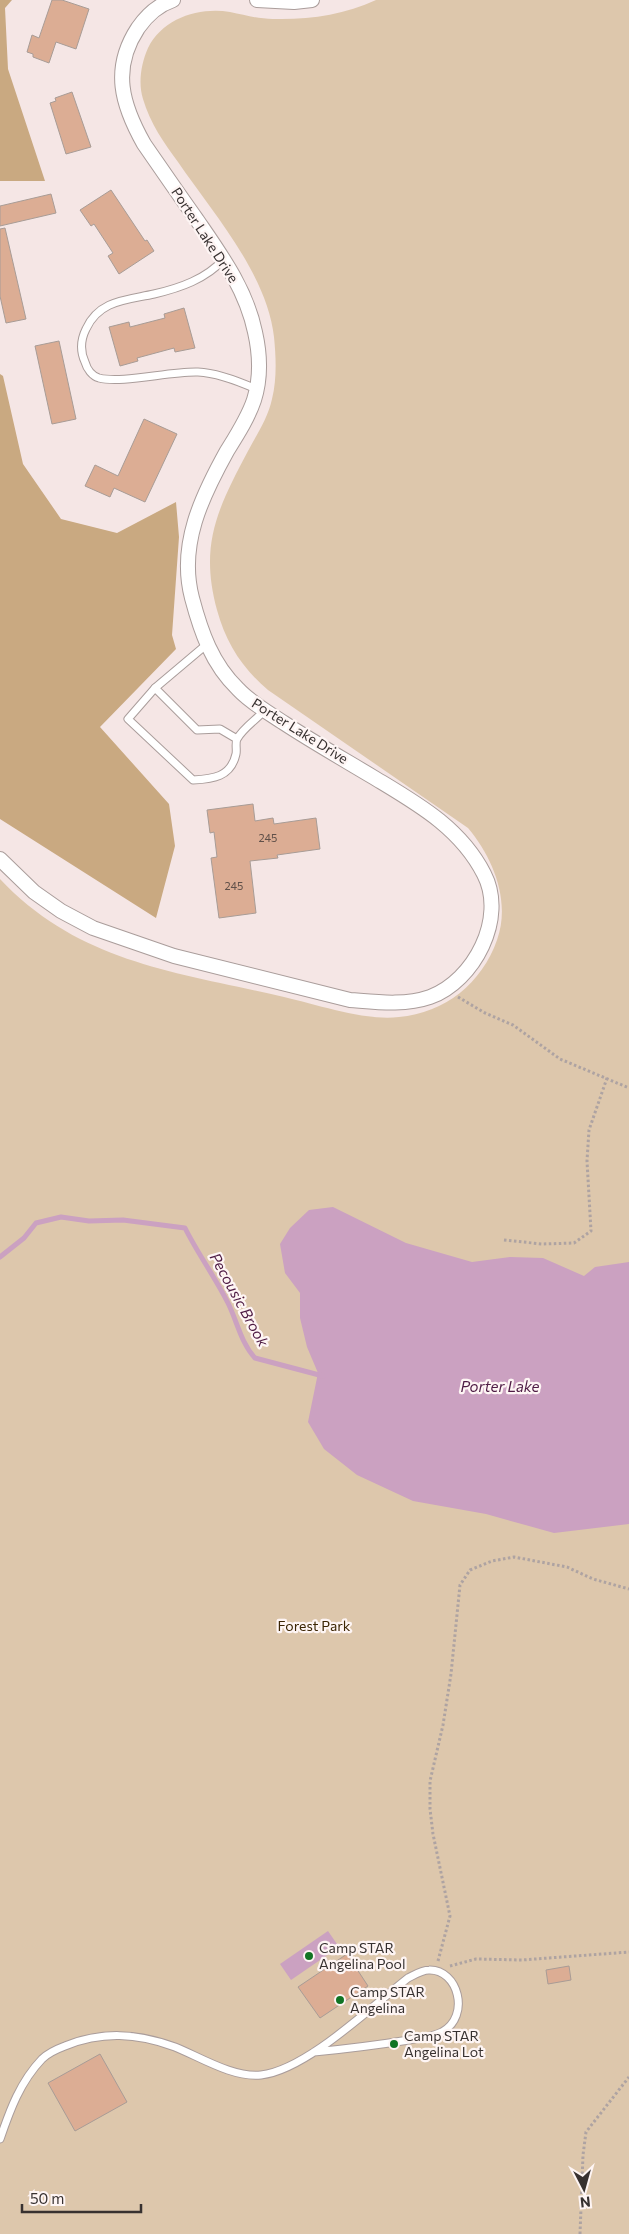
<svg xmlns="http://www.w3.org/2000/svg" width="629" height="2234" viewBox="0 0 629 2234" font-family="Commissioner,sans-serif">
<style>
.green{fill:#ddc7ac}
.forest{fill:#c9a981}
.water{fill:#cba1c1}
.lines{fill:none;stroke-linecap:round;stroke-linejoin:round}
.stream{stroke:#cba1c1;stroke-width:5}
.building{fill:#dcad94;stroke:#a89c96}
.lane-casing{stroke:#aa9d9b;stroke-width:9}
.street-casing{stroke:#aa9d9b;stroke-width:16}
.path{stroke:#aea3a2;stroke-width:3;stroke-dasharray:2.5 2.5;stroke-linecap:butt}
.lane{stroke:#fff;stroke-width:7}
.street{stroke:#fff;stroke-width:14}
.poi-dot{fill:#117424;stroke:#fef5f4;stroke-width:2}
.labels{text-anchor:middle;stroke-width:4.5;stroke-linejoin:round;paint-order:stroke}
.number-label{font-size:11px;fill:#605049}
.street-label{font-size:14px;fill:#373130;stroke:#fef5f4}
.park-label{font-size:14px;fill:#3b2503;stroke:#fef5f4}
.poi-label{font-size:14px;fill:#373130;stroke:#fef5f4;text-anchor:start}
.water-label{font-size:15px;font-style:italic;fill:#4e1b44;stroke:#fef5f4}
</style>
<rect width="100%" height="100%" fill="#f5e6e5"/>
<!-- green -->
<path class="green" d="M376,0H629V2234H0V879C79,963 177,972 284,997C319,1005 364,1021 399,1017C445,1013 482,983 497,940C511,901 493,858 468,828L268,690C242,668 226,643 217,610C199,544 218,508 248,451C257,434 268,418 272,399C277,379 276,357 274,337C267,274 213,213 178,162C164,143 150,123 143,99C138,83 141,64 148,48C163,18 199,7 230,12C245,15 258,19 273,19C308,20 344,15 376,0Z"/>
<!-- forest -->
<g class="forest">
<path d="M0,0H12L5,8L8,69L45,181H0Z"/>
<path d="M0,374L3,376L23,464L61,519L117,533L176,502L179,537L172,635L176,649L100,727L169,804L175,846L156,918L0,819Z"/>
</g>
<!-- water -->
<g class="water">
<path d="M333,1207L406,1243L472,1262L510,1257L543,1258L584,1276L595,1267L629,1262V1524L554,1533L486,1514L413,1501L357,1475L324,1449L308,1422L318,1373L307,1347L300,1318V1293L285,1273L280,1244L290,1228L309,1210Z"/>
<path d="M328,1931L339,1947L291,1980L280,1964Z"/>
</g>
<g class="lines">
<!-- stream -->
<path class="stream" d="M0,1257L24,1238L36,1223L61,1217L89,1221L123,1220L185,1228C198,1254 215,1277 228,1303C237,1321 241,1343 255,1358L323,1376"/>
</g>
<!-- building -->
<g class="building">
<path d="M52,0H62L89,9L76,49L56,42L49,63L33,57V54L27,52L32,35L39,38Z"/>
<path d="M72,92L91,147L66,154L50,103L56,101L55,98Z"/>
<path d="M111,190L145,241L147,240L154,251L119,274L108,256L113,253L94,224L91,226L80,210Z"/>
<path d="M51,194L56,213L0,226V206Z"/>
<path d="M5,228L26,319L6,323L0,296V229Z"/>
<path d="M184,308L195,348L175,352L174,348L137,358L138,361L120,366L109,327L129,322L130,327L165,318L164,314Z"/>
<path d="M59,341L76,419L52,424L35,346Z"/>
<path d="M144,419L177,434L145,502L114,488L110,497L85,486L95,465L118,476Z"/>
<path d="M253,804L255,821L273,818L274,824L316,818L320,849L277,855L278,858L250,861L256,913L219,918L211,858L217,857L214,832L210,833L207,810Z"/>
<path d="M347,1954L368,1986L320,2018L298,1987Z"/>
<path d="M569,1966L571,1980L548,1984L546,1970Z"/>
<path d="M100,2054L127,2102L75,2131L48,2083Z"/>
</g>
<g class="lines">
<defs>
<g id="lane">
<path d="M224,259C206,279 180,288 154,294C127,300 99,300 86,329C81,339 80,351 85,362C87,369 92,376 99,378C122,384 170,371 198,372C218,373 238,381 256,389"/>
<path d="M155,688L206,645"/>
<path d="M237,739L220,729L197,730L155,688L128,719L193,780C213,779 231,777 236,754C237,750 235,743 237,739C243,728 257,719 265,710"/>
<path d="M0,2139C10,2110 20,2082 42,2059C48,2053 57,2049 65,2046C102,2031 137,2033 175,2047C200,2057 233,2078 261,2075C306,2070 371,2007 408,1978C414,1975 422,1970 429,1970C458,1969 471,2016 442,2032C432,2037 419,2038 409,2040C377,2045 346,2049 314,2052"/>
</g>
<g id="street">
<path d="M257,0L294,2L312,0"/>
<path d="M0,859L34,892L61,911L93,928L174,956L350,1000C376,1002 404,1006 430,997C474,981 507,918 484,874C460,827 416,803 373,777C343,759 313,742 284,723C269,713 251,703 238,689C212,664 201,632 192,598C178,545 202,496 227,451C237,435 248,418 254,400C261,378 260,354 255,332C246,289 221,255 197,220C179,195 162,170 144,144C122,105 111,69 138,28C147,15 158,5 173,0"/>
</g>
</defs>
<!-- lane casing -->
<use href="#lane" class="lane-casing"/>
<!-- street casing -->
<use href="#street" class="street-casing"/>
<!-- path -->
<g class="path">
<path d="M458,997L485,1013L513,1025L560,1059L629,1088"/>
<path d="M504,1240L542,1244L574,1243L591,1231L587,1161L589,1130L607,1078"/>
<path d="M438,1961L450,1916L433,1834L430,1809V1781L443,1725L451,1674L460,1585L470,1570L492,1561L514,1557L567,1567L593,1579L629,1589"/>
<path d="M450,1966L476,1959L522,1960L629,1952"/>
<path d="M580,2234L583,2155L586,2132L629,2077"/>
</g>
<!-- lane -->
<use href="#lane" class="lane"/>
<!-- street -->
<use href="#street" class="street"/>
</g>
<!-- markers -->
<g class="poi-dot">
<circle cx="309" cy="1956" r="5"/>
<circle cx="340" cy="2000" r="5"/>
<circle cx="394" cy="2044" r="5"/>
</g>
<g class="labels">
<!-- number labels -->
<g class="number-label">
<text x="268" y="842">245</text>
<text x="234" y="890">245</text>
</g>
<!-- street labels -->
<g class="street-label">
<text transform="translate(205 235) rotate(57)" y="5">Porter Lake Drive</text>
<text transform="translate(300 731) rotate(32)" y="5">Porter Lake Drive</text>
</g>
<!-- park labels -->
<g class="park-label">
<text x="314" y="1631">Forest Park</text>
</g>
<!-- poi labels -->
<g class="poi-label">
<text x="319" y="1953">Camp STAR<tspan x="319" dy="16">Angelina Pool</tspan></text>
<text x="350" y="1997">Camp STAR<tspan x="350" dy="16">Angelina</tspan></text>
<text x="404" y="2041">Camp STAR<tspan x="404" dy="16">Angelina Lot</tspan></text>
</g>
<!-- water labels -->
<g class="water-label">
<text transform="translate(239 1300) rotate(61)" y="5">Pecousic Brook</text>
<text x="500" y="1392">Porter Lake</text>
</g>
</g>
<!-- north arrow -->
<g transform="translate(584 2189) rotate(174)" stroke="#fef5f4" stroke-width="4" paint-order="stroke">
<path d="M0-4L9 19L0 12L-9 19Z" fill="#373130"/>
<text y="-8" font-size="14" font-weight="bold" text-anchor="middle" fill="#373130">N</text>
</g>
<!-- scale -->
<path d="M22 2204v8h119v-8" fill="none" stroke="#373130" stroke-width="2.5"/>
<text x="30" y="2204" font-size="15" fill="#373130" stroke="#fef5f4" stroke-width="4" paint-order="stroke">50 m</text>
</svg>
